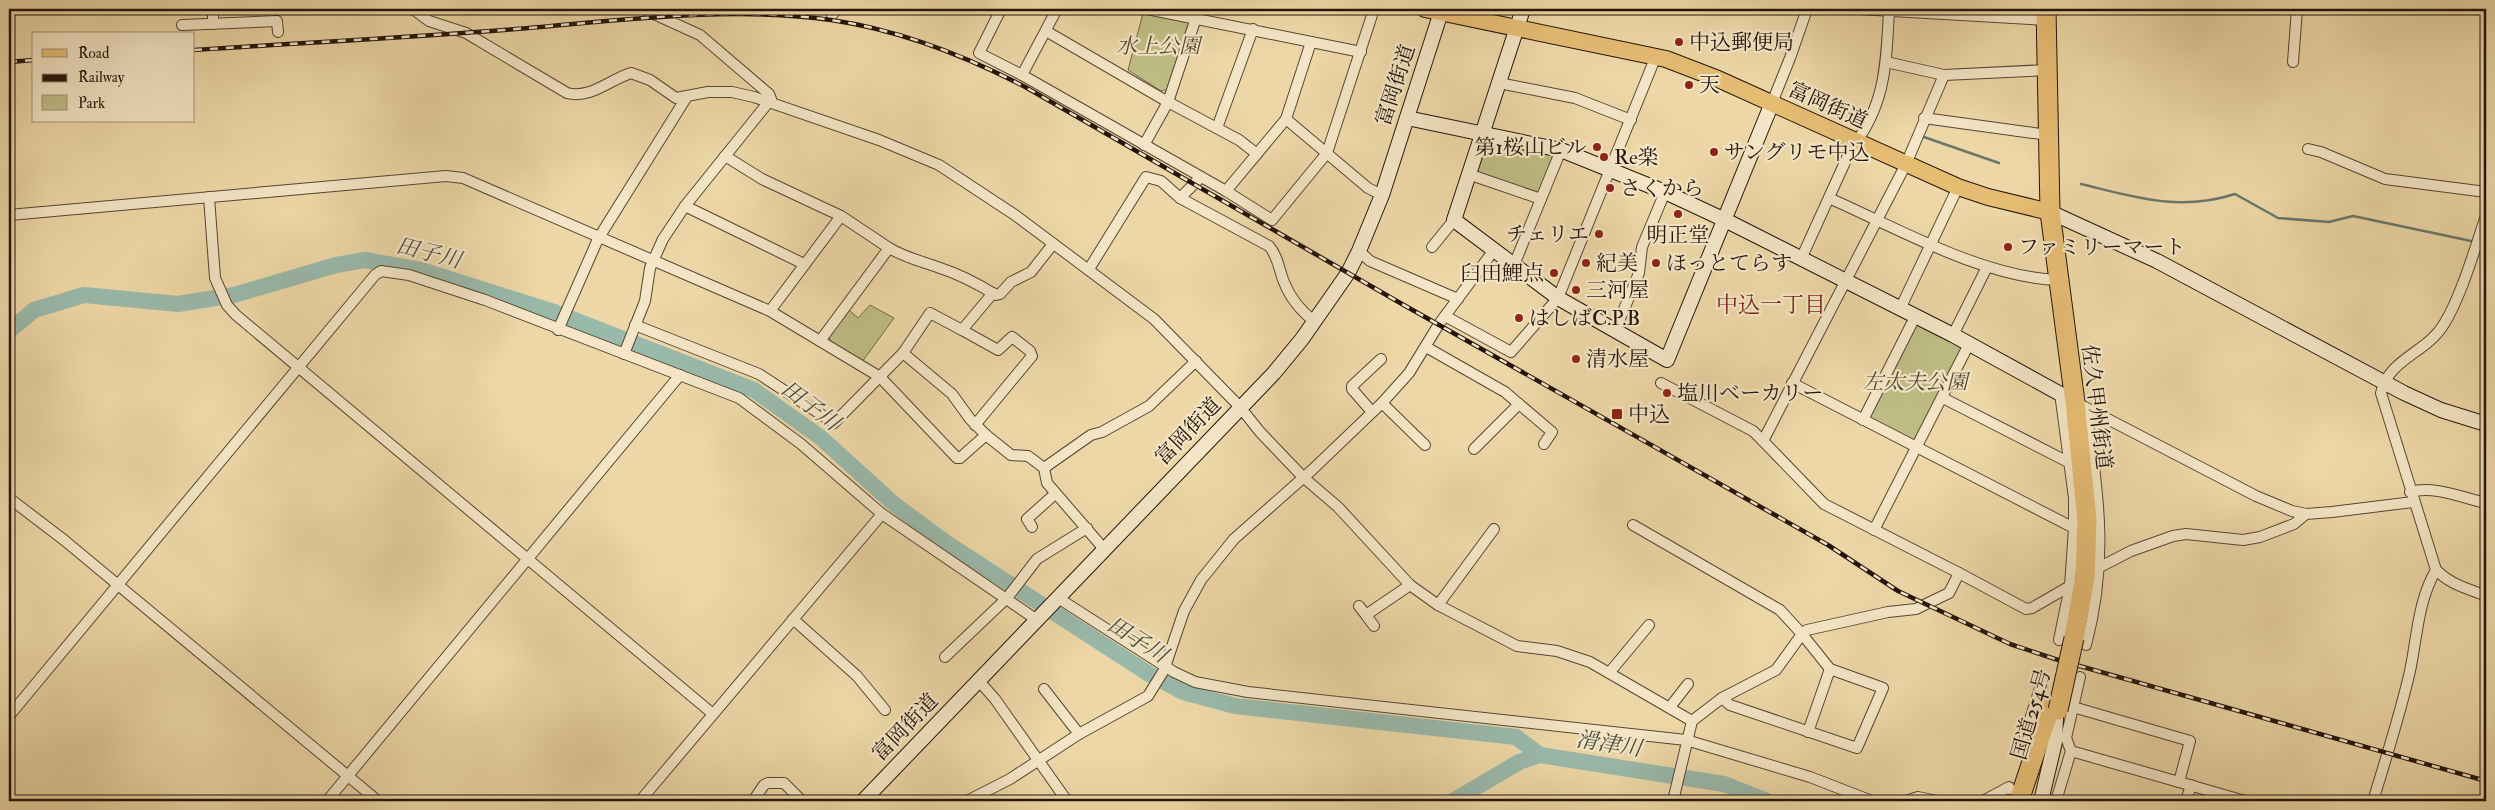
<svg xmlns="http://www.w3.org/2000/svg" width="2495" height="810" viewBox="0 0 2495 810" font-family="'IM FELL Double Pica','Noto Serif JP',serif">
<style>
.green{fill:#bebd83;stroke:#706948}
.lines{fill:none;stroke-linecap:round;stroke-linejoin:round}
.stream{stroke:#6a776c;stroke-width:2.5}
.river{stroke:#99b9ab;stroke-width:16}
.street-casing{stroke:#564633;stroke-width:12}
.secondary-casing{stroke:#23150d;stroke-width:16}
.primary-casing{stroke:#23150d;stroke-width:18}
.highway-casing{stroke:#23150d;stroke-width:21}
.street{stroke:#f3e5c5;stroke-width:10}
.secondary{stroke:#f3e5c5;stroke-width:14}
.primary{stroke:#e6bc73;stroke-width:16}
.highway{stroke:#e6bc73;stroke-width:19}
.rail-casing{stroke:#23150d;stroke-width:4.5}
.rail{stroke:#f3e5c5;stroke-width:2.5;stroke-dasharray:8;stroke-linecap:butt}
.highway-bridge-casing{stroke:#23150d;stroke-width:21;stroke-linecap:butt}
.highway-bridge{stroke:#e6bc73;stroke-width:19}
.poi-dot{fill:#8f2418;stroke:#f3e5c5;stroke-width:2}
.labels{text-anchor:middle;stroke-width:4.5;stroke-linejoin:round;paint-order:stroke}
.poi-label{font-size:21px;fill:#23150d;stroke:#f3e5c5;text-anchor:start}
.park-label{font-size:21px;font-style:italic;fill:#524730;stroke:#f3e5c5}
.street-label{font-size:21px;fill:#23150d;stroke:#f3e5c5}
.water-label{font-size:22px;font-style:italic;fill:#4c4e44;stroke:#f3e5c5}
.neighbourhood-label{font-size:22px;fill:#7a1f14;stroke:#f3e5c5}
</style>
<rect width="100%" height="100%" fill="#edd7a6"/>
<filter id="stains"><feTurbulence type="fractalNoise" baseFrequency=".004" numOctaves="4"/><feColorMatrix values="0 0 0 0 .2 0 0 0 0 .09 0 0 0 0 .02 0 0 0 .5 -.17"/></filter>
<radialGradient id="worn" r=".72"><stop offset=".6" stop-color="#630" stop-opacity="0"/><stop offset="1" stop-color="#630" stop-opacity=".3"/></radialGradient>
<!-- green -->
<g class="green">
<path d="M1143,13L1191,22L1168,89L1161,91L1128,70Z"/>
<path d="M1492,141L1554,153L1540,192L1535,193L1476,173L1485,145Z"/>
<path d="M870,305L894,318L862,362L831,342L829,337L849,310L858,318Z"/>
<path d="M1918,325L1958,344L1962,350L1917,439L1912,441L1870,420L1869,415L1913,327Z"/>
</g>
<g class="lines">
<!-- stream -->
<g class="stream">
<path d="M1921,136L1999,163"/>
<path d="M2081,184C2135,197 2179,212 2235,194L2278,218L2329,222L2353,216L2476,242"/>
</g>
<!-- river -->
<g class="river">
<path d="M9,331L34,310L84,295L178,304L234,295L336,265L365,260L421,270L554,312L754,390L820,437L895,505L948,544L1149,674L1183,692L1235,706L1516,737L1540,755"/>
<path d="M1453,801L1519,762L1540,755L1724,784L1767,801"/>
</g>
<defs>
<g id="street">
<path d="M98,9H104"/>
<path d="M413,9L429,21L466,33L567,93C591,99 609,80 631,73L650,80L676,98L708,92H732L754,97L879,140L939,165L1015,215L1154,319L1240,407L1260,432L1303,477L1338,507L1410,585L1438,605L1517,646L1557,651L1590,662L1692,721"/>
<path d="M1001,9L979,53L1022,75L1226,191L1286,119L1311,42"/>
<path d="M1147,9L1361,52"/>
<path d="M1858,9L2046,20"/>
<path d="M832,15L837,9"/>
<path d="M213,24V9"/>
<path d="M182,25L277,21L278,32"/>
<path d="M1046,31L1168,102L1239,140L1257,154"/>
<path d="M1886,62L1944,75L2047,70"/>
<path d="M2293,62L2297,9"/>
<path d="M1022,75L1057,9"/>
<path d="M1499,83L1575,98L1631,120"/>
<path d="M1772,103L1790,58L1807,9"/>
<path d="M1924,118L2048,135"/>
<path d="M1286,119L1368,188L1382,195"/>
<path d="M1217,128L1253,29"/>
<path d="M1144,145L1168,102L1199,9"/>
<path d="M2308,149L2321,152L2385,179L2486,192"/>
<path d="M725,156L762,179L841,216L889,248L820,341"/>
<path d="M1471,175L1541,199"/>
<path d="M1226,191L1272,220L1327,153L1374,9"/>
<path d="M209,197L215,278L227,305L236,315L713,714"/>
<path d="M1180,198L1201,177"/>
<path d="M1829,198C1899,229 1982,277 2058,280"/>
<path d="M685,206L804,264"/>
<path d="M9,215L446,176L463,178L770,311L880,377L957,458H960L986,435L1011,455L1028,456L1044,468L1047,483L1104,549"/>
<path d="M1432,247L1454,220"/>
<path d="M889,248C906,258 921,261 940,268C959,274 978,284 996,295L1000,294L1011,282L1031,272L1053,244"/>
<path d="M1359,251L1370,261L1458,299"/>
<path d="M1801,259L1851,149C1886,105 1886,64 1889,11"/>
<path d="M1514,265L1561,150"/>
<path d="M1089,269L1146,177L1161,181L1180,198L1269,246C1278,256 1279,270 1284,282C1290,298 1301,311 1315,322"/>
<path d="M1900,309L1958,187"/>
<path d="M770,311L841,216"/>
<path d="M1445,316L1511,352L1558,298L1656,56"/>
<path d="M635,325L759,374L834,423L903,353L930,313L962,330L993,293"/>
<path d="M558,330L598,239L686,98"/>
<path d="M962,330L998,350L1012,337L1030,351L1032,356L975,425"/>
<path d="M1615,331L1639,273L1642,247L1665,192"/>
<path d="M1953,335L1987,267"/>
<path d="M1426,347L1505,392L1519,404L1474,449"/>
<path d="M903,353L952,394L970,419L986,435"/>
<path d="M624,354L645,301L650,268L663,239L685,206L771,99L769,94L700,35L643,9"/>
<path d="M1661,383L1753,431L1763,441L1906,164L1944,75"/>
<path d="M2060,393L2074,498V528"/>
<path d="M1943,398L2070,463"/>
<path d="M2075,402L2256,496L2292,511L2306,514L2332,512L2413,502"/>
<path d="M1382,403L1425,445"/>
<path d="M1519,404L1552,432L1544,444"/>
<path d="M1372,412L1352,389V386L1381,359"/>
<path d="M1863,420L1915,317"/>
<path d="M1763,441L1824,504L1959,573"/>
<path d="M1044,468L1091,435L1102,432L1149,406L1196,361"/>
<path d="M2410,492C2434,485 2463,498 2486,503"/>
<path d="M9,498L64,540L378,801"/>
<path d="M1633,525L1780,610L1802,634L1776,670L1722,698L1692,721L1673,801"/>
<path d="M1032,527L1027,519L1055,494"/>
<path d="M1874,530L1969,344"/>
<path d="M2096,569L2131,551L2173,536L2186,534L2243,540L2260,537L2294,524L2306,514"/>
<path d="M2436,570C2451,585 2467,588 2486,596"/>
<path d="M1058,598L1174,672L1195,682L1248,692L1686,740L1810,777L1872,801"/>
<path d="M1438,605L1494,529"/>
<path d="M1359,606L1366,615"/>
<path d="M793,619L857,676L885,710"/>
<path d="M1374,626L1366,615L1410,585"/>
<path d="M2059,640L2070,586L2073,584"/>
<path d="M2086,645C2107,566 2100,503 2088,423L2090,410"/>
<path d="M945,657L1007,598L1037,559L1087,528"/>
<path d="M1609,673L1649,625"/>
<path d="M979,681L995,699L1067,801"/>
<path d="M1044,689L1079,734"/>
<path d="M1722,698L1730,705L1857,748L1883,688L1830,669L1802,634L1807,630L1888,612L1916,609L1949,593L1959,573L2026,609L2032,608L2070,586L2074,528L1792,383"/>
<path d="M1670,707L1688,684"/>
<path d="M2073,707L2190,741L2179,782"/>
<path d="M9,716L375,275L381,271L409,275L485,300L739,398L801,444L882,514L1037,620"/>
<path d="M1808,732L1830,669"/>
<path d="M2025,735L2042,682"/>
<path d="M2071,751L2245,801"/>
<path d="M327,801L680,375"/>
<path d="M640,801L882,514"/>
<path d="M753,801L764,785L768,783H784L802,801"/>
<path d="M967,801L1010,779L1079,734L1148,696L1164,670L1184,611L1201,580L1234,539L1312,470L1382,403L1409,373L1439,324L1494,250"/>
<path d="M1906,801L1918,797L1937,801"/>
<path d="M1983,801L2009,787L2010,789"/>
<path d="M2056,801L2071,751L2066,738L2080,677"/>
<path d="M2186,801L2191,785"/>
<path d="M2373,801C2386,758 2400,715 2410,671C2417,638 2418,600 2436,570L2381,393C2389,358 2427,353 2444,324C2461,297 2475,248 2486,216"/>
</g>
<g id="secondary">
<path d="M1523,9L1454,220L1558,298L1667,360L1772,103"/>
<path d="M1407,118L1561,150L1665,192L1725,220L1953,335L2075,402"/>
<path d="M2050,212L2157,261L2404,393L2441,410L2486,424"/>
<path d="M863,801L1274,373L1302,339L1348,273L1359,251L1382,195L1442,9"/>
<path d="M2041,801L2055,742L2056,718"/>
</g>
<path id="primary" d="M1425,9L1666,59L1718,79L1958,187L1988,197L2050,212"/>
<g id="highway">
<path d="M2046,9L2050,212L2075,402L2087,520L2085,577L2074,638"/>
<path d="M2019,801L2050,707"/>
</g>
</defs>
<!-- street casing -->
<use href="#street" class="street-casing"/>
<!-- secondary casing -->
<use href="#secondary" class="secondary-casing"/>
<!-- primary casing -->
<use href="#primary" class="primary-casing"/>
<!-- highway casing -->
<use href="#highway" class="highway-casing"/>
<!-- street -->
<use href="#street" class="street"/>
<!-- secondary -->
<use href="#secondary" class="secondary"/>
<!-- primary -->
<use href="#primary" class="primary"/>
<!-- highway -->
<use href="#highway" class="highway"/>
<defs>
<g id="rail">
<path d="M194,50C297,43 401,38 504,30C608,22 728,5 831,20C900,30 966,56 1027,88L1402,304L1828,545L1898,591L2010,644L2055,659L2486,781"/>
<path d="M9,62L34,60"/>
</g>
</defs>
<!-- rail casing -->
<use href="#rail" class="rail-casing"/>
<!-- rail -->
<use href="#rail" class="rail"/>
<defs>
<path id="highway-bridge" d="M2058,710L2074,638"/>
</defs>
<!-- highway-bridge casing -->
<use href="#highway-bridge" class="highway-bridge-casing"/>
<!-- highway-bridge -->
<use href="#highway-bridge" class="highway-bridge"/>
</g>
<!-- markers -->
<g class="poi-dot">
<circle cx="1679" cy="42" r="5"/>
<circle cx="1689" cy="85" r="5"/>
<circle cx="1597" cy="147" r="5"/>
<circle cx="1714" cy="152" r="5"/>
<circle cx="1604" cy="157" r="5"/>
<circle cx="1610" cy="188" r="5"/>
<circle cx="1678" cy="214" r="5"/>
<circle cx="1599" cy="234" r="5"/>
<circle cx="2008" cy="247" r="5"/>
<circle cx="1586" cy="263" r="5"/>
<circle cx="1656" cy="263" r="5"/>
<circle cx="1554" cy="273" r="5"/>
<circle cx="1576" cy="290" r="5"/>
<circle cx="1519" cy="318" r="5"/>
<circle cx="1576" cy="359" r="5"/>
<circle cx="1667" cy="393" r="5"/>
<rect x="1611" y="408" width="12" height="12" rx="2.5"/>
</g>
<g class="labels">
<!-- poi labels -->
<g class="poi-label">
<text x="1689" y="49">中込郵便局</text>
<text x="1699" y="92">天</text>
<text x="1587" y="154" text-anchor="end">第1桜山ビル</text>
<text x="1724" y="159">サングリモ中込</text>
<text x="1614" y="164">Re楽</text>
<text x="1620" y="195">さくから</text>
<text x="1589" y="241" text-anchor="end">チェリエ</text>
<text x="1678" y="242" text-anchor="middle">明正堂</text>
<text x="2018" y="254">ファミリーマート</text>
<text x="1596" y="270">紀美</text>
<text x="1666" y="270">ほっとてらす</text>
<text x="1544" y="280" text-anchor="end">臼田鯉点</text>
<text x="1586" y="297">三河屋</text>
<text x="1529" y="325">はしばC.P.B</text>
<text x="1586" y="366">清水屋</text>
<text x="1677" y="400">塩川ベーカリー</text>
<text x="1628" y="421">中込</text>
</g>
<!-- park labels -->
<g class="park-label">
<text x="1158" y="53">水上公園</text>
<text x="1915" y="389">左太夫公園</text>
</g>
<!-- street labels -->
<g class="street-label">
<text transform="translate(1395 85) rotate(-72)" y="7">富岡街道</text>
<text transform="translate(1828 105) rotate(24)" y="7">富岡街道</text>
<text transform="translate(2097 407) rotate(83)" y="7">佐久甲州街道</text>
<text transform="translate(1188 431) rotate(-46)" y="7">富岡街道</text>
<text transform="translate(2031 714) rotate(-74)" y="7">国道254号</text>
<text transform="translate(905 727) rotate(-46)" y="7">富岡街道</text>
</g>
<!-- water labels -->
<g class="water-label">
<text transform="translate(429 252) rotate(14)" y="8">田子川</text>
<text transform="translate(811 405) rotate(37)" y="8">田子川</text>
<text transform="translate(1138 639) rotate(32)" y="8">田子川</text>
<text transform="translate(1609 743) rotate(9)" y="8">滑津川</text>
</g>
<!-- neighbourhood labels -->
<g class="neighbourhood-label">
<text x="1771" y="312">中込一丁目</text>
</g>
</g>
<!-- margin -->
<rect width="2495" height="810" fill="none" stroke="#edd7a6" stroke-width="30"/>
<rect x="10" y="10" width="2475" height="790" fill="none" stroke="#23150d" stroke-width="2.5"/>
<rect x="15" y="15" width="2465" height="780" fill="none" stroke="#23150d"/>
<!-- legend -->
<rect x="32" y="32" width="162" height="90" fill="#f3e5c5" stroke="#a0927b"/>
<rect x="42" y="49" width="25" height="8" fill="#e6bc73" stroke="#a0927b"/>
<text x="78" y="58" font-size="15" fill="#23150d">Road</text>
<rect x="42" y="74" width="25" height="8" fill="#23150d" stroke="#a0927b"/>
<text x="78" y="82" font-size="15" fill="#23150d">Railway</text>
<rect x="42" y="95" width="25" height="15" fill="#bebd83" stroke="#a0927b"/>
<text x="78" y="108" font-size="15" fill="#23150d">Park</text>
<rect width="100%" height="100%" filter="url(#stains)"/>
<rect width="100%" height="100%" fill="url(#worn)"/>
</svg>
